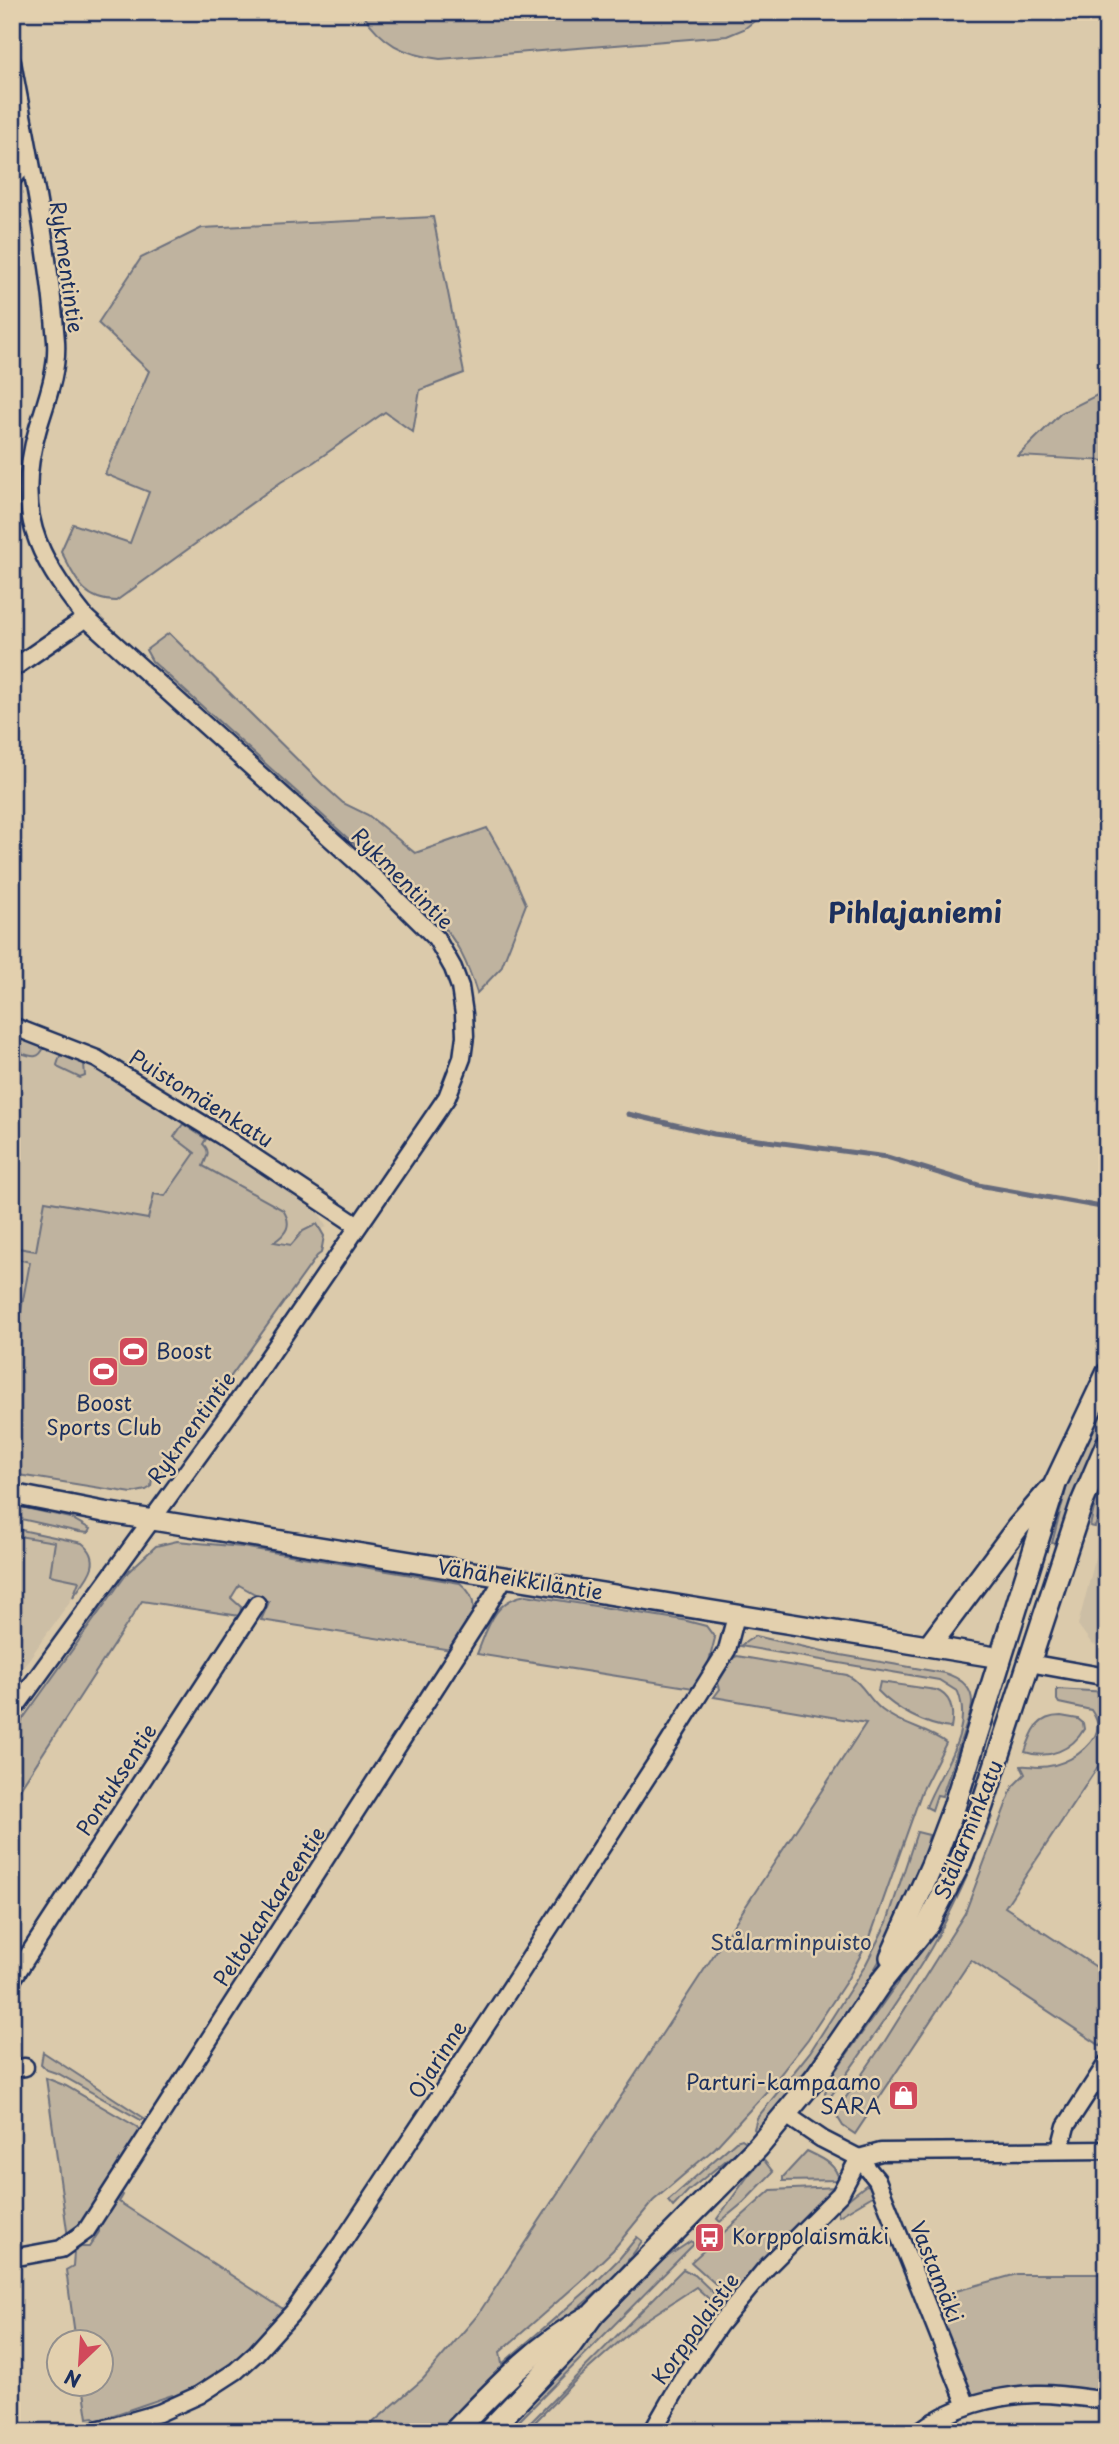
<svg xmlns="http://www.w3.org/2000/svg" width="1119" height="2444" viewBox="0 0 1119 2444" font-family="'Playpen Sans',sans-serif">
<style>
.built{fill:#ccbea5}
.green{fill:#bfb39f;stroke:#6d717e;stroke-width:2}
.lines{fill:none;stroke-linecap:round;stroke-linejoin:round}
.stream{stroke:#656a7c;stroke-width:5}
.minor-casing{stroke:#1b2f5e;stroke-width:21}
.tertiary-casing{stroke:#1b2f5e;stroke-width:24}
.secondary-casing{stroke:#1b2f5e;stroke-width:26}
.minor{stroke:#e3d0ae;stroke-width:16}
.tertiary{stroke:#e3d0ae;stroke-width:19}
.secondary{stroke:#e3d0ae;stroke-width:21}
.labels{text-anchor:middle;stroke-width:5;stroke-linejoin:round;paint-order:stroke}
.street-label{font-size:21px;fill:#1b2f5e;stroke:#e3d0ae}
.poi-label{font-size:21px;fill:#1b2f5e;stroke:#e3d0ae;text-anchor:start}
.park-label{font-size:21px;fill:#2b3c64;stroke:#e3d0ae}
.district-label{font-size:28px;font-weight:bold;fill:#1b2f5e;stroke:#e3d0ae}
</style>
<rect width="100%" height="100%" fill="#dbcaab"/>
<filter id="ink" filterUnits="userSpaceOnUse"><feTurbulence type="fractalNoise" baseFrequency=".0143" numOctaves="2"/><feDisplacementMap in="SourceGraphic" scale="14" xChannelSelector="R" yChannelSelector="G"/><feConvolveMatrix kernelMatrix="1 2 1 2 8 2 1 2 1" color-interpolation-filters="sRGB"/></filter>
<g filter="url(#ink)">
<!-- built -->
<g class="built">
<path d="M12,1035L64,1055L98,1071L183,1124L310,1206L320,1215L327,1227L322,1229L324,1236L312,1249L45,1201L12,1394Z"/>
<path d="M1107,1526V1647L1092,1644L1078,1625L1094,1564Z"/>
<path d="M12,1535L55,1542L79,1581L73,1597L12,1683Z"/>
</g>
<!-- green -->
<g class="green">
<path d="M361,12H766L744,29L727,36L440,59C402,54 383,44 361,12Z"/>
<path d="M433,217L464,373L420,390L413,432L385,412L314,462L281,482L116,601C82,601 75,577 61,551L73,524L130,543L149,492L105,474L149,371L98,323L141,258L202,228Z"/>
<path d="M1107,390V461L1018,456L1061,413Z"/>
<path d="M169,633L322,784L343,803L368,815L415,853L487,828L512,872L526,904L501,968L477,993C468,964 457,940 436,918L152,661L146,650Z"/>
<path d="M20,1036L44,1047C39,1061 30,1056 18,1052L16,1044Z"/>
<path d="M64,1055L84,1064L85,1076L80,1078L59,1068L57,1065L60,1056Z"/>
<path d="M183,1124L206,1139L203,1144C211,1152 207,1156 203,1166L283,1210C293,1225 286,1234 274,1242L291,1245L303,1231L317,1224L324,1236L321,1253L317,1256L160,1475L152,1477L151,1487L146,1490L132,1493L12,1474V1359L30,1262L12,1258V1247L36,1251L45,1201L148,1219L154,1194L165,1196L195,1153L174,1137Z"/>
<path d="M1107,1398V1424L1078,1484L1056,1544L1052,1543L1068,1482Z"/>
<path d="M1107,1467V1494L1095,1527L1090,1526L1099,1486Z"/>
<path d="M12,1505L71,1518L90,1529L88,1533L79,1532L12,1517Z"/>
<path d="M12,1528L82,1543C105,1561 86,1579 73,1597L79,1581L50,1575L55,1542L12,1535Z"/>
<path d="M177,1541L242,1547L460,1583C488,1605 466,1628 451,1650L261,1620L269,1602L239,1585L231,1598L241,1607L240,1616L142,1601L12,1801V1734L128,1572L156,1546Z"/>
<path d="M526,1595L683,1620L706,1626L715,1638L708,1665L693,1688L477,1654C488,1627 494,1600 526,1595Z"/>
<path d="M755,1636L841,1655L944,1673C962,1678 976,1690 971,1710L942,1796L937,1795L932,1810L926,1807C940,1770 974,1733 958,1692L939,1680L740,1646Z"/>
<path d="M737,1656L847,1675C863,1683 868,1699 882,1710C902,1726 930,1730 946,1743L922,1791L869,1940L847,1980L808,2039L768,2090L715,2148L653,2201L613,2250L582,2280L500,2352L502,2364L591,2287L619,2259L637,2237L642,2241C613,2286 577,2306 539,2341C507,2370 477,2402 447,2432H362L423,2379L477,2316L866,1723L714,1697L720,1689L718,1683L733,1658Z"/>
<path d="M880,1682L936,1690C952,1696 954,1712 951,1728C926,1726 895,1709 878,1691Z"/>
<path d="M1057,1689L1107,1692V1753L1005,1907L1107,1974V2037L1101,2046L971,1960L855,2134L843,2126L835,2113L883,2044L965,1913L1013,1786L1025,1774L1021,1766C1027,1765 1032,1767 1038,1767C1061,1767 1083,1755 1095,1736C1100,1726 1097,1719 1091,1710L1059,1703L1057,1700Z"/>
<path d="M1061,1716L1078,1719L1083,1723L1084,1729C1072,1750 1048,1760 1025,1752C1032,1731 1037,1716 1061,1716Z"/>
<path d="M988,1816L992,1817C974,1862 955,1907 931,1948C899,2002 862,2052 826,2103L825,2093L831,2077L936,1928Z"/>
<path d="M917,1832L929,1835C926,1847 925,1861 921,1872C885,1968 823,2054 756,2131L754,2129L757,2118L810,2052L865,1966L887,1922Z"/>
<path d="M43,2052L144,2118L141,2120L59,2074L47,2070L41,2064Z"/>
<path d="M46,2078L66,2086L137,2127L140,2132L82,2223L68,2238Z"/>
<path d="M742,2139L746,2142L740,2149L688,2191L673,2207L668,2201L736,2141Z"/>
<path d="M807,2151C821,2158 836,2163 839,2180L783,2181V2177Z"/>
<path d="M763,2159L773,2172L744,2202L720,2222L717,2219L748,2176Z"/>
<path d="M866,2185L871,2186L876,2194L839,2216L837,2208Z"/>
<path d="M837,2187V2190L776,2247L734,2297H730L691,2262L771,2190Z"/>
<path d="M120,2193L123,2195L119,2202L283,2309L257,2341L234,2361L210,2379L175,2397L172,2395L96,2421L94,2417L88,2418L83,2385L102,2384V2342H76L66,2270L73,2266L74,2252L81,2247H89L99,2232V2225Z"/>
<path d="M691,2241L694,2244L519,2421L508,2432H502L564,2362L661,2261Z"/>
<path d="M683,2269L695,2275L727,2306L679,2372L676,2373L719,2308L696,2287L638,2325L575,2381L535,2422L546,2432H521Z"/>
<path d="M1017,2274H1107V2395H969L931,2298Z"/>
</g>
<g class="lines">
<!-- stream -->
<path class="stream" d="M628,1114L714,1134L887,1157L978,1185L1107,1208"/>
<defs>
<g id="minor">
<path d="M12,62C29,154 49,247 56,341C58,371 47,399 38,428C14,510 35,554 86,618L379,882L436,938L453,968L460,987L464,1014L465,1036L462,1058L447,1097L244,1393L12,1712"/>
<path d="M12,179L30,160"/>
<path d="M12,669L86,618"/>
<path d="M12,1026L97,1059L222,1136L358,1226"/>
<path d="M1029,1663L1107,1677"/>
<path d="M12,1980L257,1604"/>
<path d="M12,2069L25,2067"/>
<path d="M785,2114L822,2139L859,2158L877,2180L967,2406"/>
<path d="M1060,2149L1066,2126L1107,2063"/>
<path d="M859,2158L881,2152L1107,2150"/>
<path d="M12,2258L61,2249L86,2231L480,1618L504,1578"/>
<path d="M86,2432L114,2426L159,2413L199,2395L236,2371L256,2353L294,2311L342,2243L495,2012L665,1749L727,1650L736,1616"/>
<path d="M652,2432L686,2373L719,2325L767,2267L840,2194L859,2158"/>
<path d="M918,2432C951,2407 995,2395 1036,2394C1059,2393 1084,2398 1107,2401"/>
</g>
<path id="tertiary" d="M12,1494L104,1512L1001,1658"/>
<g id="secondary">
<path d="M930,1645L1018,1527L1049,1491"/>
<path d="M891,1957L932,1865L954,1807L1055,1484L1107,1374"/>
<path d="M454,2432C496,2389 534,2347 586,2318"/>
<path d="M488,2432L569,2347L594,2313L758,2147L816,2077L881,1982L928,1924L960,1862L982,1806L1081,1505L1107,1444"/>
</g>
</defs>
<!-- minor casing -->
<use href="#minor" class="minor-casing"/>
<!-- tertiary casing -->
<use href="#tertiary" class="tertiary-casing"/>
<!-- secondary casing -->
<use href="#secondary" class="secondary-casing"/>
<!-- minor -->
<use href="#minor" class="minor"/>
<!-- tertiary -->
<use href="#tertiary" class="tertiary"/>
<!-- secondary -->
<use href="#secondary" class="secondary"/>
</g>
</g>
<!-- icons -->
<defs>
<symbol id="stadium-square" viewBox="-11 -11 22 22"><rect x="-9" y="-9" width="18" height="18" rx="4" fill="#d1495b" stroke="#e3d0ae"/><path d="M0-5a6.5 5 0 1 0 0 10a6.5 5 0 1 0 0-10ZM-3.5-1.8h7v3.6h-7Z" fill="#fff"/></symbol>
<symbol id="shop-square" viewBox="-11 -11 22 22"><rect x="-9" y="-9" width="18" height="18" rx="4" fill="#d1495b" stroke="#e3d0ae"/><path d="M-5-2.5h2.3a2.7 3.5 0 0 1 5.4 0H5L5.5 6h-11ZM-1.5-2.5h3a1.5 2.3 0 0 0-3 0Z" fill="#fff"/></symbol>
<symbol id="bus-square" viewBox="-11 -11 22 22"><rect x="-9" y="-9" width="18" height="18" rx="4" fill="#d1495b" stroke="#e3d0ae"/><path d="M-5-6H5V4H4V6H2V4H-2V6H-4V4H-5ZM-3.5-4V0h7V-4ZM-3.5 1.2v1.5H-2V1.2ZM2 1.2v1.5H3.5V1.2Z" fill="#fff"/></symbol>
</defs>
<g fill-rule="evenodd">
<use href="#stadium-square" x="116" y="1334" width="35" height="35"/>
<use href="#stadium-square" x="86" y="1354" width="35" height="35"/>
<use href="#shop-square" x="886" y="2078" width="35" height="35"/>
<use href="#bus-square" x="692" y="2220" width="35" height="35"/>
</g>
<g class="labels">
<!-- street labels -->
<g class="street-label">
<text transform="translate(66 267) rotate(82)" y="7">Rykmentintie</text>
<text transform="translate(402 879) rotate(45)" y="7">Rykmentintie</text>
<text transform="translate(201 1099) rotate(32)" y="7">Puistomäenkatu</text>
<text transform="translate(192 1428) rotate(-54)" y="7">Rykmentintie</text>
<text transform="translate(520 1580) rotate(9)" y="7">Vähäheikkiläntie</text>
<text transform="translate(117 1780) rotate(-57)" y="7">Pontuksentie</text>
<text transform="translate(969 1830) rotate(-68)" y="7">Stålarminkatu</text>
<text transform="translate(270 1907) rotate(-57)" y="7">Peltokankareentie</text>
<text transform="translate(438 2060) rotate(-57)" y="7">Ojarinne</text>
<text transform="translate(936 2272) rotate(68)" y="7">Vastamäki</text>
<text transform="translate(696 2329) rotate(-54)" y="7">Korppolaistie</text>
</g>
<!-- poi labels -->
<g class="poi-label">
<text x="156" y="1359">Boost</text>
<text x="104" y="1411" text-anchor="middle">Boost<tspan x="104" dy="24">Sports Club</tspan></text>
<text x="881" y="2090" text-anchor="end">Parturi-kampaamo<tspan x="881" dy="24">SARA</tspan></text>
<text x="732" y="2244">Korppolaismäki</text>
</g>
<!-- park labels -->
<g class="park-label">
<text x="791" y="1950">Stålarminpuisto</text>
</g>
<!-- district labels -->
<g class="district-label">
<text x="915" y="923">Pihlajaniemi</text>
</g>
</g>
<!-- margin -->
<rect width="1119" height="2444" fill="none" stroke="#e3d0ae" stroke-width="42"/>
<rect x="21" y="21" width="1077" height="2402" fill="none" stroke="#1b2f5e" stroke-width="2.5" filter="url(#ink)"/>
<!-- north arrow -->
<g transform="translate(80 2363) rotate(205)"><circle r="33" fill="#e3d0ae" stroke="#93908e" stroke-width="2"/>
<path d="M0-5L12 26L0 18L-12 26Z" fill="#d1495b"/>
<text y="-10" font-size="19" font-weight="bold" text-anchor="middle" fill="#1b2f5e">N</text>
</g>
</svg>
